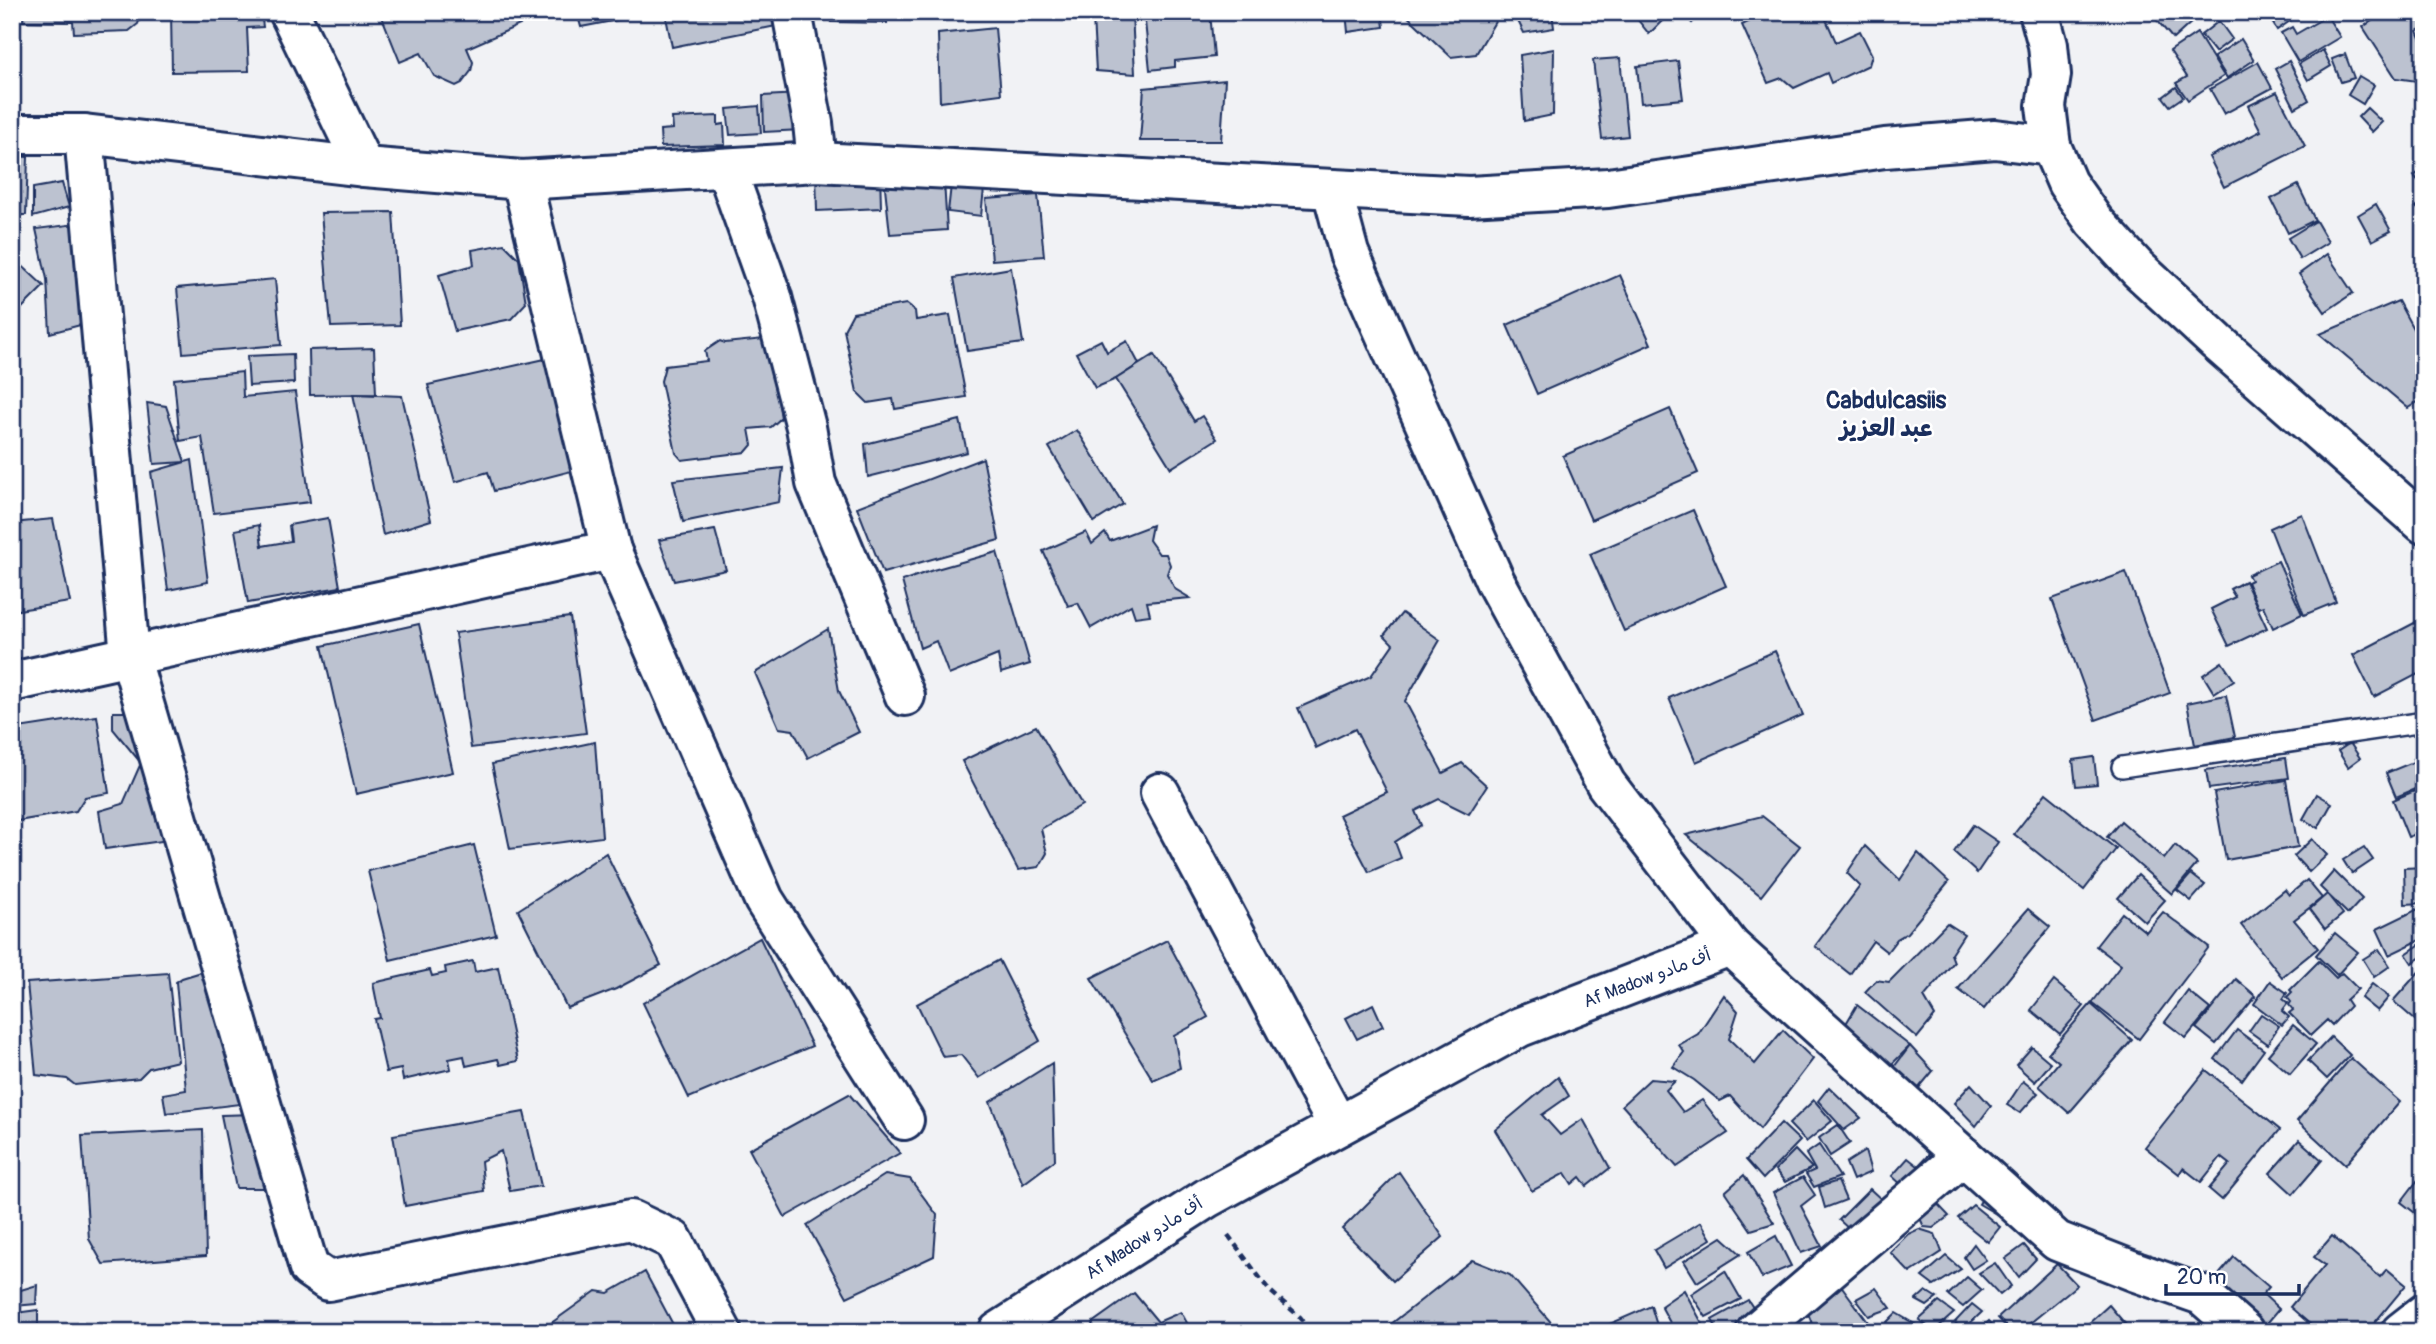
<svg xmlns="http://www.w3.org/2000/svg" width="2436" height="1344" viewBox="0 0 2436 1344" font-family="Pangolin,'Playpen Sans Arabic',sans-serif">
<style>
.building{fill:#bcc2d0;stroke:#1b2f5e;stroke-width:2}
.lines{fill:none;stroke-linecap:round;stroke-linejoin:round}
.service-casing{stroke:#1b2f5e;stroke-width:24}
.minor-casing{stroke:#1b2f5e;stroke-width:44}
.path{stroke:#1b2f5e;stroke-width:4.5;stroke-dasharray:7 5;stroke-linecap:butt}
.service{stroke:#fff;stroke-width:19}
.minor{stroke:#fff;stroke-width:38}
.labels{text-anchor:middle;stroke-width:5;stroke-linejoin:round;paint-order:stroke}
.street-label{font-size:18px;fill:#1b2f5e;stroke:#fff}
.district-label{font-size:24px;font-weight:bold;fill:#1b2f5e;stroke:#fff}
</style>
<rect width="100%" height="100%" fill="#f1f2f5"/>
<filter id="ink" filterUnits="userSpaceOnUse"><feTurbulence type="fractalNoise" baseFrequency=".0143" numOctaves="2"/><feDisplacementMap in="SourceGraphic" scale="14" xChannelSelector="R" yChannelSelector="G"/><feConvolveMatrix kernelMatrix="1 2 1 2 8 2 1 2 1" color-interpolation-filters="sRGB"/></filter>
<g filter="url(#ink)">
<!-- building -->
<g class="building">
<path d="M24,12H142L138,24L129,31L74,33L73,22L23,21Z"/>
<path d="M171,12H261L263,27L247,28L249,71L172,72Z"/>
<path d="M380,12H516L520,25L467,48L473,62L471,71L462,83L456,86L434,76L421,53L400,62Z"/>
<path d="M577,12H622L623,19L581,27Z"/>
<path d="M665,12H773L776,26L672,47Z"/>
<path d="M830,12H887V23L831,22Z"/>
<path d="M941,12H996V15L942,18Z"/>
<path d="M1107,12H1132L1135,74L1096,71L1093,18Z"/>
<path d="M1144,12H1210L1214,57L1175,61V67L1150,70Z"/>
<path d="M1346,12H1382L1384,27L1348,32Z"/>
<path d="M1552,12L1554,28L1524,33L1516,17L1496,20L1476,54L1451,57L1403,12Z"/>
<path d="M1636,12H1671L1649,34L1634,15Z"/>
<path d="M1681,12H1702L1692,23Z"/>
<path d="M1768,12H1828L1824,15L1836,42L1860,31L1872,55L1869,65L1831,83L1827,73L1794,88L1782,78L1768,83L1742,25Z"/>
<path d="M2150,12H2203L2173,39Z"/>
<path d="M2266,12H2303L2277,30Z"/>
<path d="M2385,12H2424V27L2417,31L2424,47V76L2417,81L2396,78L2363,27Z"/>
<path d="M2327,16L2340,37L2298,62L2281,33L2292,27L2296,34Z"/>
<path d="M2219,21L2232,39L2215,52L2201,35Z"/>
<path d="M995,28L1001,94L940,102L938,34Z"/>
<path d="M2197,33L2224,76L2188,100L2176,83L2187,77L2170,51Z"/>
<path d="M2241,39L2254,60L2227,78L2214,57Z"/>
<path d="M1554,49L1553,115L1524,121L1520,55Z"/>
<path d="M2323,50L2331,66L2308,80L2299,64Z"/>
<path d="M2345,54L2354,78L2341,82L2332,59Z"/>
<path d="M1620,58L1628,136L1602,139L1593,60Z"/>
<path d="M1678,61L1683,99L1641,103L1637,66Z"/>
<path d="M2289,61L2309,100L2295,108L2275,69Z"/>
<path d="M2258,62L2272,88L2224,114L2210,89Z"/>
<path d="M2359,76L2374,85L2363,104L2348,95Z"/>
<path d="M1225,80L1221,141H1140L1144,88Z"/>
<path d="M2176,87L2183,97L2170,106L2163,97Z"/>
<path d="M2277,92L2305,146L2224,187L2209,157L2261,131L2248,106Z"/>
<path d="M800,94L801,130L764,132L763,96Z"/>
<path d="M759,106L761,133L730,135L727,109Z"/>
<path d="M2367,108L2382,122L2372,132L2358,117Z"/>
<path d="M718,116V125L724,124L725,145L661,147L660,130L673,129L672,118Z"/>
<path d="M12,156L28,157L26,215H12Z"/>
<path d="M2424,168V187L2414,176Z"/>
<path d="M880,170L881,208L817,211L816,173Z"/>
<path d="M884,178L944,181L947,230L890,234Z"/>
<path d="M62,183L69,207L33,217V188Z"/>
<path d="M951,185L984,189L981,216L948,212Z"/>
<path d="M2298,185L2315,220L2288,233L2271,199Z"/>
<path d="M1038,195L1044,256L992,260L986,199Z"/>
<path d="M2424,200V215L2416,207Z"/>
<path d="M2376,204L2391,231L2372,241L2358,215Z"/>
<path d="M393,212L400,325L331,327L321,213Z"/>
<path d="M2316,221L2328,242L2300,259L2288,238Z"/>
<path d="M76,224L88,323L50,333L47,279L36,229Z"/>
<path d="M504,244L519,259L526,303L511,319L455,331L439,275L474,265L472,250Z"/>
<path d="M2327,254L2353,293L2325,312L2299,274Z"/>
<path d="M16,260L44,286L12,318V264Z"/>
<path d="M1011,268L1023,343L967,351L954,278Z"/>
<path d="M1620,275L1651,344L1537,394L1507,325Z"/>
<path d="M275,279L281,345L183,353L177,288Z"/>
<path d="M2398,301L2424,349V398L2408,408L2320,334Z"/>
<path d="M906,304L915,311L916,320L950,315L966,397L895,409L893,399L868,403L857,392L844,330L853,313Z"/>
<path d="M764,339L770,348L781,418L771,427L749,429L752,445L746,452L682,460L676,453L661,381L665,366L707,361L705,351L720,341L725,343Z"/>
<path d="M1101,340L1107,352L1127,341L1139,364L1116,379L1095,388L1076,353Z"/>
<path d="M374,348L376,394L310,395L309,350Z"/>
<path d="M293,354L294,383L249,386L247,356Z"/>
<path d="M1154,355L1194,421L1202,416L1217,439L1171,468L1116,379Z"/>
<path d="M554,357L579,469L494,491L488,472L455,482L428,385Z"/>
<path d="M242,372L243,397L295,392L310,502L214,513L202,437L180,441L174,379Z"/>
<path d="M353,394L402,396L431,520L383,535Z"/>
<path d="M147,403L166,406L185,462L154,464Z"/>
<path d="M1670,409L1698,473L1591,520L1563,456Z"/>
<path d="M960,420L967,452L868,477L865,444Z"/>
<path d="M1077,430L1123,504L1094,522L1049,447Z"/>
<path d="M983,458L999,540L883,573L857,507Z"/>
<path d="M192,460L208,582L168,590L151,472Z"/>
<path d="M783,468L779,502L683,522L673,480Z"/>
<path d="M1693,510L1726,586L1624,631L1590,554Z"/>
<path d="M2302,514L2336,602L2304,615L2270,528Z"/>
<path d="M328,518L340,587L248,603L235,530L259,525L262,546L291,541L289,525Z"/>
<path d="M53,519L70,602L12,611V523Z"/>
<path d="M1152,525L1149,540L1159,554H1166L1170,565L1167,574L1175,589L1190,598L1147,602L1150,615L1135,617L1131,605L1091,628L1078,603L1068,606L1043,551L1086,532L1092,544L1105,533L1110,541Z"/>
<path d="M715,530L726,570L674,581L659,540Z"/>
<path d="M997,552L1030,664L1001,673L998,655L949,675L936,641L920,648L902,581L933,570Z"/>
<path d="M2278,561L2302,614L2273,628L2263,606L2258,608L2247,582L2251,580L2248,575Z"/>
<path d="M2126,572L2170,693L2096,720L2052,599Z"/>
<path d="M2245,581L2267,628L2229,646L2211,609L2235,597L2230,589Z"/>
<path d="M1402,613L1440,640L1405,701L1443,773L1462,763L1487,786L1469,814L1439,799L1415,811L1421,825L1395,842L1401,858L1369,872L1339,815L1387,792L1355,729L1316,748L1298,708L1371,676L1393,644L1384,635Z"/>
<path d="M570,617L586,733L471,748L455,633Z"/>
<path d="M2424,618V671L2374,697L2353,655Z"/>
<path d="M419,624L453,772L356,794L322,646Z"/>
<path d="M828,629L839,691L859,732L808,758L793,730L779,728L755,673Z"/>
<path d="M1775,651L1803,715L1696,762L1669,698Z"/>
<path d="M2222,662L2234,680L2214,693L2203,675Z"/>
<path d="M2226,695L2235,737L2195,745L2187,703Z"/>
<path d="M113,712H141L176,839L105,849L99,811L123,804L141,763L113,729Z"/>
<path d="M97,716L109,793L85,797L76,811L12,822V717L19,728Z"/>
<path d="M1036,726L1082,805L1041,829L1047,853L1039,867L1018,870L962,761Z"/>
<path d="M595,742L602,837L510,849L492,764Z"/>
<path d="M2350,743L2360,758L2348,767L2338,751Z"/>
<path d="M2424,755V785L2413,759Z"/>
<path d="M2094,757L2097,784L2076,786L2073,760Z"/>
<path d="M2286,758L2289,778L2209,789L2206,770Z"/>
<path d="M2413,762L2422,786L2396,797L2386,773Z"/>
<path d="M2286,780L2298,847L2226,860L2214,793Z"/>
<path d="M2424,787V831L2408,837L2393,800Z"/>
<path d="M2046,793L2116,849L2084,890L2014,834Z"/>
<path d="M2317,794L2332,803L2318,828L2303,819Z"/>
<path d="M1762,816L1800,846L1761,896L1686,835Z"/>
<path d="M2121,821L2164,859L2175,845L2197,864L2172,894L2107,837Z"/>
<path d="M1973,825L1998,842L1977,873L1954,852Z"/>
<path d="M2312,839L2327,855L2309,872L2294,856Z"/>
<path d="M474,845L496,935L390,960L368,871Z"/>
<path d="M1865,846L1900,880L1918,853L1949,882L1907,933L1897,939L1887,952L1873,941L1850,974L1815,946L1860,886L1847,873Z"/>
<path d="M2364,847L2373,860L2352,874L2343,860Z"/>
<path d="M606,853L661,965L616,989L567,1008L518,910Z"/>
<path d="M2424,867V903L2405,904L2404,868Z"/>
<path d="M2334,871L2362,899L2348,914L2320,887Z"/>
<path d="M2191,874L2205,885L2191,901L2177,890Z"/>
<path d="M2138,875L2165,900L2145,922L2118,898Z"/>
<path d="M2307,880L2322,898L2294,920L2318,948L2282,977L2241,925L2285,890L2289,895Z"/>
<path d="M2327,894L2343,914L2325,929L2310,909Z"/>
<path d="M2420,908L2422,912L2424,911V938L2389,955L2377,929Z"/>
<path d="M2028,909L2050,927L1984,1009L1958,989Z"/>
<path d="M2163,912L2209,947L2139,1039L2092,1003L2121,965L2096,946L2122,913L2146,932Z"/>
<path d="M1947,923L1964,934L1951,954L1954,962L1924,997L1935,1016L1917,1038L1865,992L1876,980L1889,982Z"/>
<path d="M2335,933L2358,952L2337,975L2316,955Z"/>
<path d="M760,938L812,1046L689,1098L643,1003Z"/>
<path d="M1167,940L1208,1017L1174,1036L1180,1068L1153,1080L1091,978Z"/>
<path d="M2422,943L2424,955L2412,963L2406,954Z"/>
<path d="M2379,949L2390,966L2374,977L2363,959Z"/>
<path d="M999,960L1040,1041L979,1078L961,1055L943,1057L917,1004Z"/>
<path d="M473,961L475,972L498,967L518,1061L500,1065L498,1059L466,1066L464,1056L449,1059L451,1069L403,1080L401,1069L386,1072L374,1019L380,1018L373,983L430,970L432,976L446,973L445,967Z"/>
<path d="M2319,961L2336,978L2342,973L2358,989L2346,1000L2350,1006L2332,1025L2327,1020L2311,1035L2289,1013L2293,1010L2289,1005L2291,1002L2287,997L2292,992L2290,990Z"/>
<path d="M2424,966V1028L2393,1001Z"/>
<path d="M211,969L240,1104L166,1113L163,1094L186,1090L176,982L182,978Z"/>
<path d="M168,973L178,1061L149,1068L139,1078L75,1085L67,1079L36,1075L27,983Z"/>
<path d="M2236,979L2256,996L2216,1044L2196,1028Z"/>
<path d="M2054,981L2084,1006L2060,1034L2031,1010Z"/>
<path d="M2270,981L2287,993L2283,999L2288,1003L2282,1011L2289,1017L2282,1025L2254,1004Z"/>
<path d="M2372,984L2389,997L2377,1011L2361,998Z"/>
<path d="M2188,991L2210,1009L2186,1038L2165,1022Z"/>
<path d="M1724,995L1738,1011L1729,1039L1755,1064L1783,1030L1813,1059L1760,1129L1730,1096L1720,1101L1694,1080L1673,1067L1684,1052L1679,1045L1698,1034Z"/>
<path d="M1373,1004L1383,1026L1357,1039L1346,1018Z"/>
<path d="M2091,1004L2132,1040L2069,1113L2039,1086L2059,1062L2048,1053Z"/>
<path d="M1857,1005L1910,1046L1891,1065L1844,1027Z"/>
<path d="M2261,1014L2279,1026L2267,1044L2249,1031Z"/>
<path d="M2293,1025L2316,1044L2290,1074L2268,1055Z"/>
<path d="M2237,1030L2264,1050L2242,1080L2215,1059Z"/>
<path d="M2331,1037L2350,1055L2327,1079L2308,1061Z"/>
<path d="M1910,1046L1933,1071L1913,1095L1888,1075Z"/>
<path d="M2032,1047L2051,1063L2035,1082L2016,1065Z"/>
<path d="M2351,1058L2400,1102L2345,1165L2297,1121Z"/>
<path d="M1052,1063L1055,1160L1023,1184L990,1102Z"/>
<path d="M2206,1070L2280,1130L2222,1200L2209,1189L2230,1164L2221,1157L2201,1182L2183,1168L2179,1174L2145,1147Z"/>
<path d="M1558,1077L1569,1096L1542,1115L1560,1135L1583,1119L1610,1168L1587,1186L1580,1177L1572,1184L1565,1173L1532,1191L1495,1130Z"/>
<path d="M1650,1079L1675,1081L1666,1090L1683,1112L1702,1100L1728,1133L1677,1167L1622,1105Z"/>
<path d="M2023,1081L2038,1093L2020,1113L2007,1105Z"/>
<path d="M1971,1084L1991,1106L1976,1126L1954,1103Z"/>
<path d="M1829,1087L1861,1118L1844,1130L1818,1101Z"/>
<path d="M849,1094L900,1153L785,1217L749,1149Z"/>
<path d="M1814,1100L1832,1121L1806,1142L1789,1124Z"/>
<path d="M524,1112L541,1186L510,1191L501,1151L481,1161L484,1191L405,1206L393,1135Z"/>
<path d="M256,1114L270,1188H236L221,1115Z"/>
<path d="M1781,1123L1800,1141L1763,1179L1746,1160Z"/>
<path d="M1838,1125L1850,1143L1830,1156L1819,1138Z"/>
<path d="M203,1130L206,1256L103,1264L89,1239L82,1136Z"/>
<path d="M2299,1140L2322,1160L2293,1194L2270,1173Z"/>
<path d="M1819,1145L1840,1177L1814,1187L1806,1174L1815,1170L1806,1154Z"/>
<path d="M1795,1150L1812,1168L1785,1182L1775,1170Z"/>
<path d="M1933,1150L1950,1165L1916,1198L1892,1176L1908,1158L1918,1166Z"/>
<path d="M1865,1151L1871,1172L1853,1180L1846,1163Z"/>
<path d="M1399,1172L1443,1237L1393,1281L1342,1229Z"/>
<path d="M2424,1172V1220L2401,1202Z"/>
<path d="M885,1175L910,1179L937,1215L934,1256L847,1297L807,1225Z"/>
<path d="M1744,1175L1774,1223L1751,1230L1725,1192Z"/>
<path d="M1803,1177L1815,1195L1801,1206L1822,1246L1801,1253L1773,1193Z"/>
<path d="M1838,1181L1846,1200L1825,1208L1819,1187Z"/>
<path d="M1870,1189L1883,1201L1851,1231L1839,1220Z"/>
<path d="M1986,1192L2003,1203L1996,1214L1979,1204Z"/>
<path d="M1929,1195L1949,1216L1933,1228L1924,1227L1915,1207Z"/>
<path d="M1973,1205L2000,1227L1988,1242L1958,1218Z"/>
<path d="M1701,1222L1711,1239L1664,1268L1654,1250Z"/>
<path d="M1919,1229L1935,1234L1942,1252L1910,1273L1890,1252L1908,1234Z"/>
<path d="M1776,1236L1791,1266L1762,1278L1748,1252Z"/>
<path d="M2332,1236L2380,1277L2387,1269L2406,1285L2367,1332H2319L2290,1307L2325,1265L2314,1257Z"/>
<path d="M1722,1237L1741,1254L1697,1282L1684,1261Z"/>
<path d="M1974,1244L1986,1260L1972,1269L1964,1257Z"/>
<path d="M2024,1245L2036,1259L2019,1277L2005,1259Z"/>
<path d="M1946,1256L1961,1269L1934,1286L1922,1277Z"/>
<path d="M2234,1257L2269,1287L2263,1294L2279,1309L2263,1328L2212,1283Z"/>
<path d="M1472,1260L1510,1275L1556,1328L1551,1332H1381Z"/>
<path d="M1995,1263L2011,1286L2000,1295L1979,1273Z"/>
<path d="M2057,1264L2077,1285L2019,1332H2011L1998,1318Z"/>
<path d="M1829,1269L1868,1322L1844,1332H1815L1801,1294Z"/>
<path d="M1725,1271L1741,1299L1706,1317L1691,1294Z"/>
<path d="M645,1272L677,1332H550L547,1326L596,1291L608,1293Z"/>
<path d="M1967,1277L1982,1290L1963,1307L1948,1295Z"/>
<path d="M37,1285L36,1304L15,1306L14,1292Z"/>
<path d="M1876,1288L1891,1308L1869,1316L1856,1299Z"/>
<path d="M1684,1290L1707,1332H1675L1661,1306Z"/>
<path d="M1926,1291L1937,1298L1927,1306L1916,1300Z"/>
<path d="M1134,1293L1158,1322L1181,1312L1192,1332H1094L1092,1323Z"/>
<path d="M1748,1300L1769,1332L1741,1328L1732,1332H1719L1712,1320Z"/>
<path d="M1939,1302L1954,1313L1934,1331L1919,1320Z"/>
<path d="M1972,1304L1982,1312L1962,1331L1955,1322Z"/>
<path d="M2109,1305L2132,1332H2094L2087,1325Z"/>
<path d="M1651,1306L1659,1332H1607L1605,1326Z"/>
<path d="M38,1310V1332H18L15,1313Z"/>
<path d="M1896,1313L1928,1332H1889L1881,1328Z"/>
<path d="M1989,1321L1998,1332H1977Z"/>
<path d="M387,1327V1332H301L300,1328Z"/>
</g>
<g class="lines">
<defs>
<path id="service" d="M2122,767L2424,722"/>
<g id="minor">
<path d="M289,12L364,167"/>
<path d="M792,12L813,123L817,162"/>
<path d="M2039,12L2048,45L2051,75L2046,106L2051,146L2067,183L2094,221L2138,269L2217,342L2424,524"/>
<path d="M12,134H84L364,167L522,180L817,162L1469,196L1608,188L1885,148L1995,139L2051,146"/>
<path d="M84,134L130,656L309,1268L328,1281L631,1220L673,1240L722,1332"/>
<path d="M726,168L772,297L806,427L816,483L905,696"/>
<path d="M1332,190L1349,253L1495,581L1606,784L1730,946L2057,1241L2136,1272L2202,1295L2244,1332"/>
<path d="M611,550L764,900L904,1120"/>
<path d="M12,682L611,550L522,180"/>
<path d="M1160,793L1338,1126"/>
<path d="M998,1332L1207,1198L1520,1027L1730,946"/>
<path d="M1756,1332L1963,1156"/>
<path d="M2401,1332L2424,1314"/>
</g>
</defs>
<!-- service casing -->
<use href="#service" class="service-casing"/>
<!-- minor casing -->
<use href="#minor" class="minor-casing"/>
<!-- path -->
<path class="path" d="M1228,1235L1269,1290L1300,1317L1312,1332"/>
<!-- service -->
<use href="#service" class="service"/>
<!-- minor -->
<use href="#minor" class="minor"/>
</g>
</g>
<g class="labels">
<!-- street labels -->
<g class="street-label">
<text transform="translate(1647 978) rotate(-21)" y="6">Af Madow أف مادو</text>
<text transform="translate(1144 1238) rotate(-33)" y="6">Af Madow أف مادو</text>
</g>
<!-- district labels -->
<g class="district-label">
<text x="1886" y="408">Cabdulcasiis<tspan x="1886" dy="28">عبد العزيز</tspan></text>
</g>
</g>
<!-- margin -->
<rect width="2436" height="1344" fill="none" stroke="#fff" stroke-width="42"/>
<rect x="21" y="21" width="2394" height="1302" fill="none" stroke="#1b2f5e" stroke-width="2.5" filter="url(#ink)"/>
<!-- scale -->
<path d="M2166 1284v10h133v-10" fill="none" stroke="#1b2f5e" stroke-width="3.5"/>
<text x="2177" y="1284" font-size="21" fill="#1b2f5e" stroke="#ffffff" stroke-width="5" paint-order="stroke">20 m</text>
</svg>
